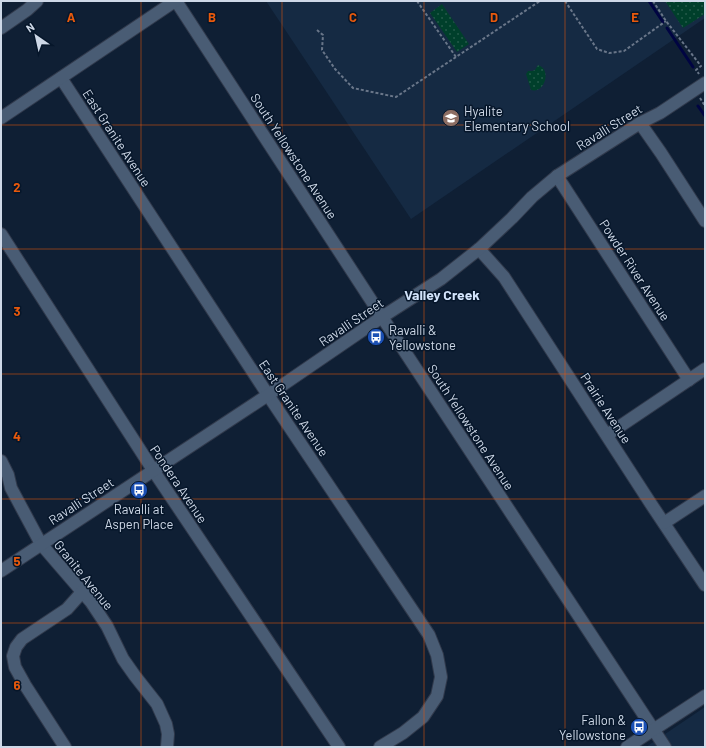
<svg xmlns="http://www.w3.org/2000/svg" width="706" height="748" viewBox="0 0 706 748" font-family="Barlow,sans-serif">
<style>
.built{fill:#152a43}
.park{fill:url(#park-dots)}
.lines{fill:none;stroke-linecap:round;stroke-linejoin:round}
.stream{stroke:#000442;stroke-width:3}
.minor-casing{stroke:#313a4c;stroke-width:14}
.path{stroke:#697689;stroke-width:2;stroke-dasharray:3 2;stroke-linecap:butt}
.minor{stroke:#495c74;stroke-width:12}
.grid{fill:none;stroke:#e8590c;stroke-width:1;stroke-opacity:0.55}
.labels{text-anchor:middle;stroke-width:3;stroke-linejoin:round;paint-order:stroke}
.poi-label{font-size:13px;fill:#ced8e7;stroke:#06162a;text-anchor:start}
.street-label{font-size:13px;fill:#ced8e7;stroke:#06162a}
.neighbourhood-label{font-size:14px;font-weight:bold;fill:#d2e3fa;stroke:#06162a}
.grid-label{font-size:13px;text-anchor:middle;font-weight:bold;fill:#e8590c;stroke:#06162a;stroke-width:3;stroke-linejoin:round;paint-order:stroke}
</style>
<defs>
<pattern id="park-dots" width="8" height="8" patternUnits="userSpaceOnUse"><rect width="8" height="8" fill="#003f2b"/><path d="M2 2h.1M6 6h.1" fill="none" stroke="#245a4a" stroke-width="1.8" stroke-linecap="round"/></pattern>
</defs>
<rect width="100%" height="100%" fill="#0f1f34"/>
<!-- built -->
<g class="built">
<path d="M266,1H705V18L411,219Z"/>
<path d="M705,707V747H646Z"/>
</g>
<!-- park -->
<g class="park">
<path d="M665,1H705V14L683,28Z"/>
<path d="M442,4L469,44L457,52L430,13Z"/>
<path d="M538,65C552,69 545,94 531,90L526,74L528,71H532L535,70Z"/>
</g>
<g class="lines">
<!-- stream -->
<g class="stream">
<path d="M649,1L663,22"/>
<path d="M667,28L693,67"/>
<path d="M698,106L705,116"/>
</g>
<defs>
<g id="minor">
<path d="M176,1L382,317L665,747"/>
<path d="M1,28L27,10L37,1"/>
<path d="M61,78L268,395L429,635L437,655L441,677L437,696L423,717L403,733L380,747"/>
<path d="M1,118L175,1"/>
<path d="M640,123L661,153L705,221"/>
<path d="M557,176L689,380"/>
<path d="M1,234L153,470L339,747"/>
<path d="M479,249L504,277L651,504L705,585"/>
<path d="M607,435L705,369"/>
<path d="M1,461L8,475L11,488L41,544L91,602L107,626L123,659L135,676L157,704L166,724L168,734L167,747"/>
<path d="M664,523L705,496"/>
<path d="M1,571L268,395L382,317L441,279L479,249L512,218L532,197L557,176L640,123L660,113L705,83"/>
<path d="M65,747L25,685L15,667L13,656L16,647L22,639L67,609L83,591"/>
<path d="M627,747L705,696"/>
</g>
</defs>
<!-- minor casing -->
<use href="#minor" class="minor-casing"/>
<!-- path -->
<g class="path">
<path d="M417,1L456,57"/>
<path d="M565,1L597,49L609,53L624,51L666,21"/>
<path d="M653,1L666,21L701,66L696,70L699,74"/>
<path d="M317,30L323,35L322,50L335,69L353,88L396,97L540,1"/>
<path d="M700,98L705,106"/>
</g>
<!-- minor -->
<use href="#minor" class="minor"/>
</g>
<!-- grid -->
<path class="grid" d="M141,1V747M282,1V747M424,1V747M565,1V747M1,125H705M1,249H705M1,374H705M1,499H705M1,623H705"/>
<!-- icons -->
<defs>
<symbol id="school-disc" viewBox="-11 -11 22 22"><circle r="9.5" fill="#8d6e63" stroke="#06162a"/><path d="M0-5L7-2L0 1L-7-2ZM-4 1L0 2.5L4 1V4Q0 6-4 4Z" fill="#fff"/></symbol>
<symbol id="bus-disc" viewBox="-11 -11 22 22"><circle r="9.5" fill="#1a4fb4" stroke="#06162a"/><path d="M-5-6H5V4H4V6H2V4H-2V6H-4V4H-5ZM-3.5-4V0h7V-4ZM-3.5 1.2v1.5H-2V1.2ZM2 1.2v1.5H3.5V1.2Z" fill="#fff"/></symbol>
</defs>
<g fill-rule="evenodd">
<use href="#school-disc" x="441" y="108" width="20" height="20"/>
<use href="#bus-disc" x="366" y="327" width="20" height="20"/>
<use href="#bus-disc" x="129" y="480" width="20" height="20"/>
<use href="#bus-disc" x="629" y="717" width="20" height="20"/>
</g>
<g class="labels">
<!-- poi labels -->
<g class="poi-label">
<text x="464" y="116">Hyalite<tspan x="464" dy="15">Elementary School</tspan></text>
<text x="389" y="335">Ravalli &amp;<tspan x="389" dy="15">Yellowstone</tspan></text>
<text x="139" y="514" text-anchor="middle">Ravalli at<tspan x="139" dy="15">Aspen Place</tspan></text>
<text x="626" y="725" text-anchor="end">Fallon &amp;<tspan x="626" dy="15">Yellowstone</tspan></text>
</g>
<!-- street labels -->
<g class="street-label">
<text transform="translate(609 127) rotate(-32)" y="5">Ravalli Street</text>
<text transform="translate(117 138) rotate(57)" y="5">East Granite Avenue</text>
<text transform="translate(294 156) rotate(57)" y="5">South Yellowstone Avenue</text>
<text transform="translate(635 270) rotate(57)" y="5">Powder River Avenue</text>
<text transform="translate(351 322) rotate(-34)" y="5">Ravalli Street</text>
<text transform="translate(294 408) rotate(56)" y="5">East Granite Avenue</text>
<text transform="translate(606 408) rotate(57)" y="5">Prairie Avenue</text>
<text transform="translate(471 427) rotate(57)" y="5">South Yellowstone Avenue</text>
<text transform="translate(179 484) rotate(56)" y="5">Pondera Avenue</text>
<text transform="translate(81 501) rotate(-33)" y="5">Ravalli Street</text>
<text transform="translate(84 575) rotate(51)" y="5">Granite Avenue</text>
</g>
<!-- neighbourhood labels -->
<g class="neighbourhood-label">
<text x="442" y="300">Valley Creek</text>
</g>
</g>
<g class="grid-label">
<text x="71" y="22">A</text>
<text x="212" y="22">B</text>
<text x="353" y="22">C</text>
<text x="494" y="22">D</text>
<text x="635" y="22">E</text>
<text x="17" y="192">2</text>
<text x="17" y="316">3</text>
<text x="17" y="441">4</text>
<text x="17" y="566">5</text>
<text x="17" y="690">6</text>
</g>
<!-- border -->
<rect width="706" height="748" fill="none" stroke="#ced8e7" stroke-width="4"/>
<!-- north arrow -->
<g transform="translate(36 36) rotate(326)" stroke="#06162a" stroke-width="3" paint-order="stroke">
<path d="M0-3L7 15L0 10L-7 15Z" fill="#ced8e7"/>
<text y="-6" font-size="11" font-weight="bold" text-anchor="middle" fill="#ced8e7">N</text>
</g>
</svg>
